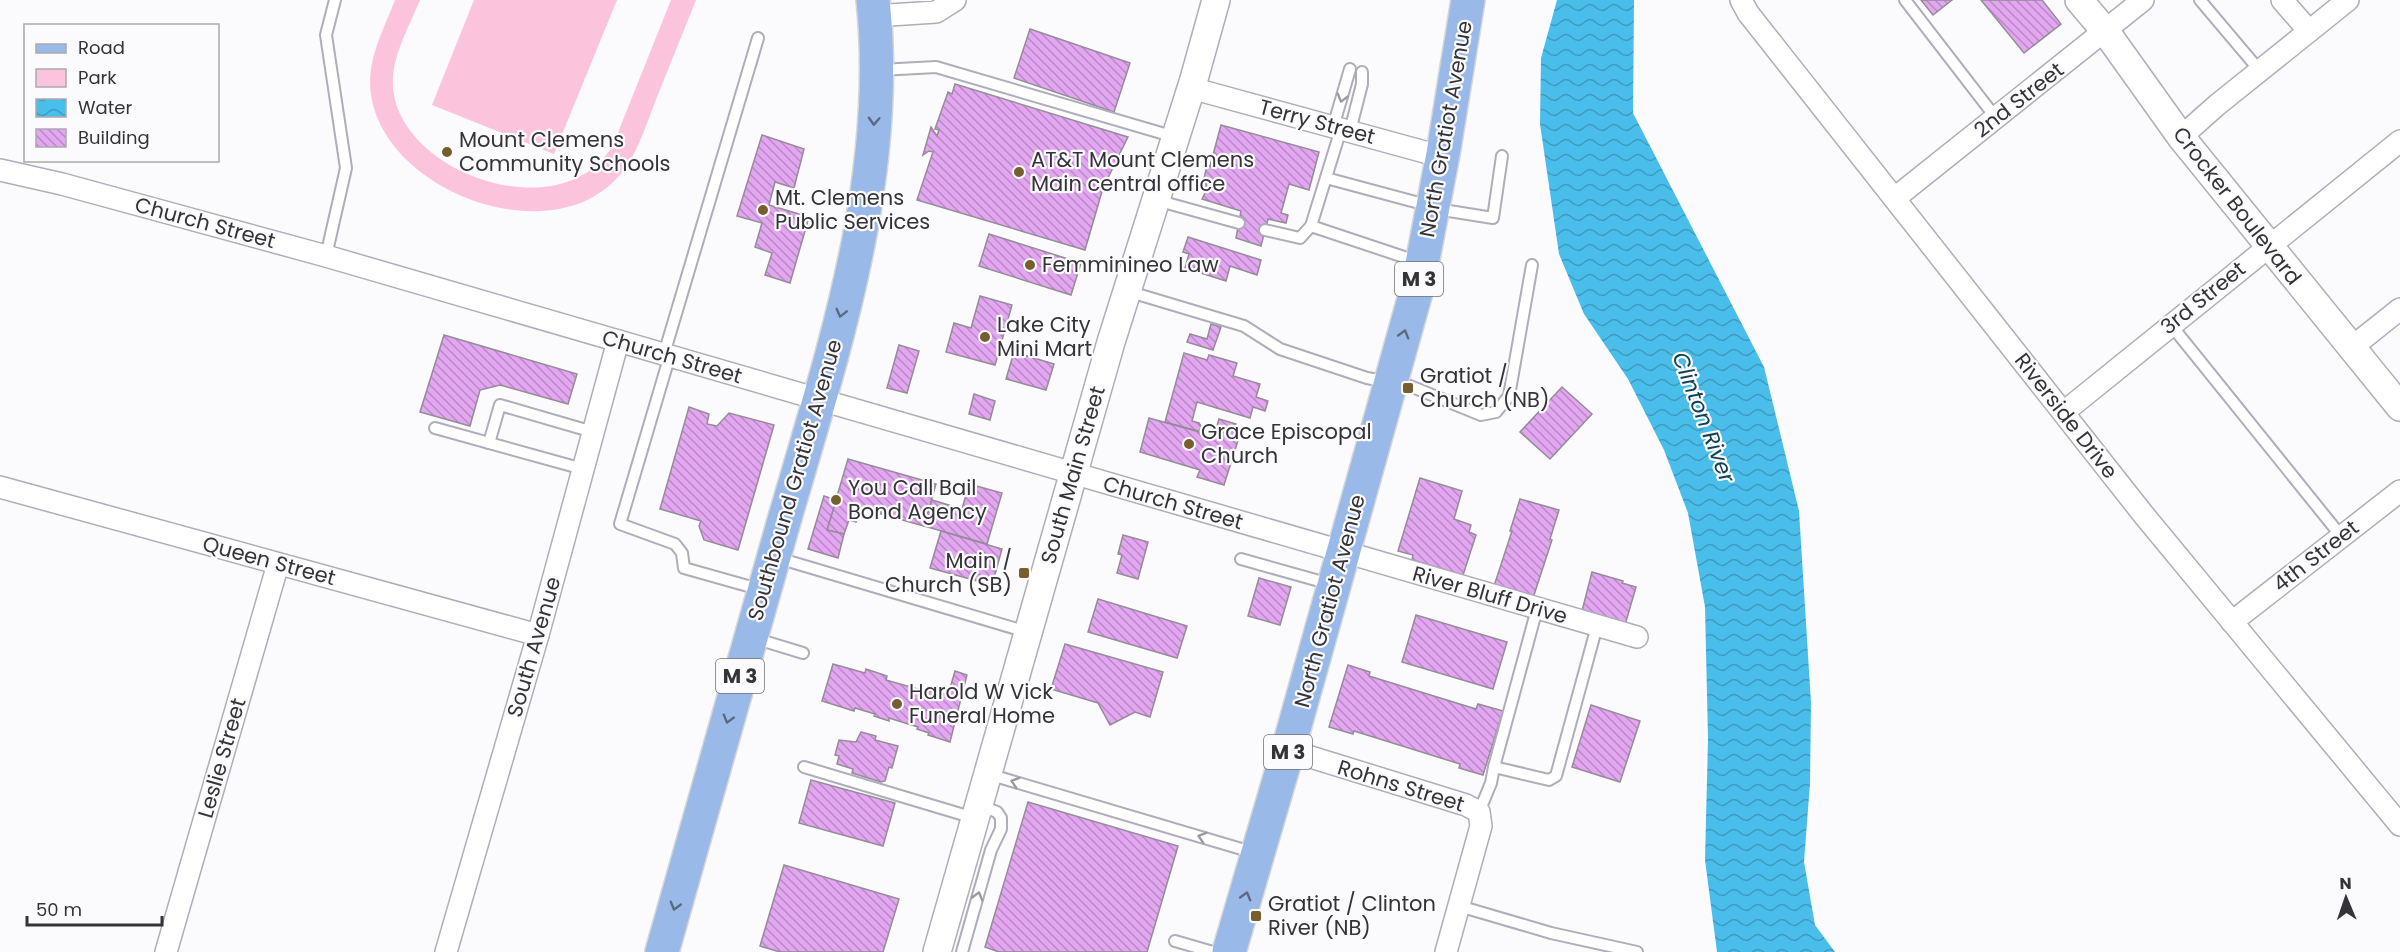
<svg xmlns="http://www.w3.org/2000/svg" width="2400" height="952" viewBox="0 0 2400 952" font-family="Poppins,sans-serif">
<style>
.park{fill:#fbc3dc}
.water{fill:url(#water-waves)}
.building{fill:url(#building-back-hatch);stroke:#948c97;stroke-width:1.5}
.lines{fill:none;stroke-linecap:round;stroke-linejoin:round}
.service-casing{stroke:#aeadba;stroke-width:14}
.minor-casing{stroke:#aeadba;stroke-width:24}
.tertiary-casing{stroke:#aeadba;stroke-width:30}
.primary-casing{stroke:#d6d6d7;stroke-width:36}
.service{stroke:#fff;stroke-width:10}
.minor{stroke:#fff;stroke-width:21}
.tertiary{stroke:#fff;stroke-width:27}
.primary{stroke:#99b9e8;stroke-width:33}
.oneway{stroke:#9a999c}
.oneway2{stroke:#5c697e}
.poi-dot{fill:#775e2f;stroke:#fbfbfd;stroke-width:2}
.labels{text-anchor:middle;stroke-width:4.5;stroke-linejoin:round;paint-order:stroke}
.shield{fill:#fbfbfd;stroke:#706f73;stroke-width:1.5}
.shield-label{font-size:20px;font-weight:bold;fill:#343338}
.street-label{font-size:21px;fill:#343338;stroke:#fbfbfd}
.poi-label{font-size:21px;fill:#343338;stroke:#fbfbfd;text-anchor:start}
.water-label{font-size:22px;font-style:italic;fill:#104255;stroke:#fbfbfd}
</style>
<defs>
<pattern id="water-waves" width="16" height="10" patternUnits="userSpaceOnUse" patternTransform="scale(1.5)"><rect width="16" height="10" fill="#4abeeb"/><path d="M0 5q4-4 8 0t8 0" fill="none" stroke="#3e9bbf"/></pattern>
<pattern id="building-back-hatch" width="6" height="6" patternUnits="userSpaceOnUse" patternTransform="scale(1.5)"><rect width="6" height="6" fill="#e3a7f2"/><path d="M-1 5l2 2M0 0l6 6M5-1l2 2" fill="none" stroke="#b989c5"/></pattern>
</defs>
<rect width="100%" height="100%" fill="#fbfbfd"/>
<!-- park -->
<g class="park">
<path d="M395,0H420C409,27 391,57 393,87C399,174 563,231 613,145L671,0H696C683,32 670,65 657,97C645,127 636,162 611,184C540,249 385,189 371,95C366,61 383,31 395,0Z"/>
<path d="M474,0H617L554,154L432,105Z"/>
</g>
<!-- water -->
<path class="water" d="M1557,0H1634L1633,113L1764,367L1799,511L1811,703L1810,783L1804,862L1815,925L1835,952H1717L1705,860L1708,739L1705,607L1688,513L1664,450L1628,379L1584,314L1559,254L1540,124L1541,58Z"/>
<!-- building -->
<g class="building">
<path d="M1921,0H1952L1933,15Z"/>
<path d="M1981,0H2042L2061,24L2024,53Z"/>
<path d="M1030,29L1130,63L1114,112L1014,78Z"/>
<path d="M955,84L1128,137L1103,188L1085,250L917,200L933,152L929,151L923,155L931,127L937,136L939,130L935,129L948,92L952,94Z"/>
<path d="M1221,125L1319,152L1309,190L1289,184L1281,213L1288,215L1286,223L1268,219L1261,246L1236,238L1241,211L1202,199L1206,191V184L1203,183L1207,165L1210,166Z"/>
<path d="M762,135L804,149L794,188L775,182L769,205L809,217L790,283L765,275L772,253L755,247L762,223L737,216Z"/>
<path d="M989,234L1081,263L1071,295L979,266Z"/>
<path d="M1188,237L1261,260L1257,275L1230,266L1226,281L1185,268L1189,254L1183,252Z"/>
<path d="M980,296L1012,305L995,365L946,352L954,323L971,328Z"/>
<path d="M1211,324L1221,327L1213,350L1187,342L1190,334L1207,339Z"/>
<path d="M444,335L577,374L568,404L500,385L480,390L470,426L420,412Z"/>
<path d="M899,345L919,351L907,393L887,388Z"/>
<path d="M1014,352L1054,364L1046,390L1006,379Z"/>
<path d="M1184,353L1207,360L1209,355L1237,363L1233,376L1260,384L1256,397L1268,401L1265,411L1253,407L1250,418L1197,402L1192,421L1199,423L1202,428L1198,431L1165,422Z"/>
<path d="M1562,387L1592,414L1550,459L1520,432Z"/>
<path d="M974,394L995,401L990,420L969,414Z"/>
<path d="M689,407L709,414L707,424L717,426L729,413L774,425L738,550L704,540L699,526L701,521L660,509Z"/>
<path d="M1149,418L1214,436L1219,419L1236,424L1234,432L1240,434L1224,485L1197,477L1200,470L1140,452Z"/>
<path d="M848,459L936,484L924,526L860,508L856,522L849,520L844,534L827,530Z"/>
<path d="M1420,478L1462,491L1454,519L1471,525L1469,532L1476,535L1463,575L1412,560L1413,555L1398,551Z"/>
<path d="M969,484L1002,493L987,544L924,526L932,500L962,509Z"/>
<path d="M824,496L836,500L827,530L844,534L838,558L808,549Z"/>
<path d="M1520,499L1559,510L1550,539L1552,540L1533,598L1494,586L1512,531H1510Z"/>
<path d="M941,531L1002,549L992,585L930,568Z"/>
<path d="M1123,535L1148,542L1138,579L1117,573L1122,555L1118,554Z"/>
<path d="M1592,572L1623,581L1622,583L1636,587L1625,625L1582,611Z"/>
<path d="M1259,578L1291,587L1280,625L1248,616Z"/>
<path d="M1098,599L1187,626L1177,658L1088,632Z"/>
<path d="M1416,615L1507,642L1493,689L1402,662Z"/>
<path d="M1065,644L1163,672L1150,717L1135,712L1110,725L1098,703L1051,689Z"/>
<path d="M833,664L865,673L866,669L887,676L886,680L928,692L932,691L948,695L955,671L967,675L950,742L928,735L929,733L917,729L918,727L889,718V721L874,716L875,714L855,708L854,711L822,701Z"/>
<path d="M1348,665L1370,672L1369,676L1476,709L1478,704L1503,711L1483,775L1459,768L1460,764L1354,731L1353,734L1329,727Z"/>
<path d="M1591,705L1640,721L1620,782L1572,767Z"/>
<path d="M861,732L876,736L875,740L898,746L892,768L889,767L885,781L881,782L852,773L853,769L837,764L839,756L835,755L839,740L856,742Z"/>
<path d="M811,780L895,803L883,846L799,823Z"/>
<path d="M1028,802L1178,846L1147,952H999L985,947Z"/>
<path d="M784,865L899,899L883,952H780L760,946Z"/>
</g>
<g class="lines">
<defs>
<g id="service">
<path d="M1905,0L1996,118"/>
<path d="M2200,0L2260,71"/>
<path d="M880,70L936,67L1175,137"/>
<path d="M1333,127L1350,69"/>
<path d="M1341,129L1311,226L1419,262"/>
<path d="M1350,131L1362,84V72"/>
<path d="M1326,178L1449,211L1493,218L1502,156"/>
<path d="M1156,200L1239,223"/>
<path d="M1265,230L1300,238L1311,226"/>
<path d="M326,256L346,168L326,35L335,0"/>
<path d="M1127,291L1244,326L1280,349L1367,378L1410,386L1481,415L1496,412L1509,396L1532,265"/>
<path d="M2171,325L2341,536"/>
<path d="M664,354L758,38"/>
<path d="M670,355L620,524L675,544L682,553L684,568L762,590"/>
<path d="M435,428L583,469"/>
<path d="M489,443L500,405L593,432"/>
<path d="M778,558L1027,632"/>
<path d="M1241,559L1330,584"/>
<path d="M754,638L803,653"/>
<path d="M804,767L974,818"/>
<path d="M1494,767L1537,609"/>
<path d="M988,774L1255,853"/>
<path d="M1479,812L1491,783L1494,767L1549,780L1556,776L1597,626"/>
<path d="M1459,906L1551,933L1637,952"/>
<path d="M1175,941L1213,952"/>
<path d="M962,952L991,850L1001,829V818L997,812L979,805"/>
</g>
<g id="minor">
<path d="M1741,0L1748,13L2143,514L2400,825"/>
<path d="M2282,0L2309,31"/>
<path d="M874,16L936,12L955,0"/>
<path d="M1191,88L1443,157"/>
<path d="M2181,137L2217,105L2348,0"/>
<path d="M0,170L62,184L326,256L1637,637"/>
<path d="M1895,198L2143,0"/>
<path d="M2351,348L2400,309"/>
<path d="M2064,412L2400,141"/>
<path d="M0,487L538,635"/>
<path d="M2232,622L2400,491"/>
<path d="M1288,750L1466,805L1479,812L1481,826L1446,952"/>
<path d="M166,952L278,564"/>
<path d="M446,952L538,635L618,341"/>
</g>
<g id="tertiary">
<path d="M2079,0L2106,32L2181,137L2400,407"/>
<path d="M937,952L1111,342L1194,79L1216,0"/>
</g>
<g id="primary">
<path d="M662,952C703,808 743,665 784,521C833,352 892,178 873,0"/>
<path d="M1229,952L1288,750L1418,285L1443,154L1468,0"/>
</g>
</defs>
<!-- service casing -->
<use href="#service" class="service-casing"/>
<!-- minor casing -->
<use href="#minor" class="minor-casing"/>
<!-- tertiary casing -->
<use href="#tertiary" class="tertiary-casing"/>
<!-- primary casing -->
<use href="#primary" class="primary-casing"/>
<!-- service -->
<use href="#service" class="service"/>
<!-- minor -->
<use href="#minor" class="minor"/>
<!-- tertiary -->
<use href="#tertiary" class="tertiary"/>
<!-- primary -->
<use href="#primary" class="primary"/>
</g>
<!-- one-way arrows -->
<defs><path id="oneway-chevron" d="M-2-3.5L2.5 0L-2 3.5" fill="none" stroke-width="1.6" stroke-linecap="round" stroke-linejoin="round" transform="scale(1.5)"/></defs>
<g class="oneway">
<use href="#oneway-chevron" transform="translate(1342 98) rotate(106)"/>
<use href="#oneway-chevron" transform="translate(1015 782) rotate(-163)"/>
<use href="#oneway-chevron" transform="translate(1202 837) rotate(-163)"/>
<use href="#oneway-chevron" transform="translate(978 896) rotate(-74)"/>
</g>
<g class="oneway2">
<use href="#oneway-chevron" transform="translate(874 121) rotate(92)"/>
<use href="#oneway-chevron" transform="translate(841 313) rotate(104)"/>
<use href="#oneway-chevron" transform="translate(1404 334) rotate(-74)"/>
<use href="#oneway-chevron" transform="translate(728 719) rotate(106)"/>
<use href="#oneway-chevron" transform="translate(1246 896) rotate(-74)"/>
<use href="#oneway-chevron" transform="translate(675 906) rotate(106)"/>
</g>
<!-- markers -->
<g class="poi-dot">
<circle cx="447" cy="152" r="6"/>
<circle cx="1019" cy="172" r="6"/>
<circle cx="763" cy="210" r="6"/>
<circle cx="1030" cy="265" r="6"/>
<circle cx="985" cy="337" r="6"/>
<rect x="1402" y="382" width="12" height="12" rx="3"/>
<circle cx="1189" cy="444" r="6"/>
<circle cx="836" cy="500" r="6"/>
<rect x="1018" y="567" width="12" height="12" rx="3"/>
<circle cx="897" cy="704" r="6"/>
<rect x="1250" y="910" width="12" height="12" rx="3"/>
</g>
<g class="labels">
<!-- shield labels -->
<g class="shield">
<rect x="1395" y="262" width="48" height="34" rx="4.5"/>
<rect x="716" y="659" width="48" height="34" rx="4.5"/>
<rect x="1264" y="735" width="48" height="34" rx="4.5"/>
</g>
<g class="shield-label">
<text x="1419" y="286">M 3</text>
<text x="740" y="683">M 3</text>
<text x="1288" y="759">M 3</text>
</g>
<!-- street labels -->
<g class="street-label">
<text transform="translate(2019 100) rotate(-38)" y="7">2nd Street</text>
<text transform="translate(1317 122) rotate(15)" y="7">Terry Street</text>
<text transform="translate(1446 129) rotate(-80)" y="7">North Gratiot Avenue</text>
<text transform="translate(2237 206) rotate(52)" y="7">Crocker Boulevard</text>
<text transform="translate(205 223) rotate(15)" y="7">Church Street</text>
<text transform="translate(2203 298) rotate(-39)" y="7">3rd Street</text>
<text transform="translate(672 357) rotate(16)" y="7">Church Street</text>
<text transform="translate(2066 416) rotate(52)" y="7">Riverside Drive</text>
<text transform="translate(1073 475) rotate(-74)" y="7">South Main Street</text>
<text transform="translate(795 480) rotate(-74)" y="7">Southbound Gratiot Avenue</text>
<text transform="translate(1173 503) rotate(16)" y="7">Church Street</text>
<text transform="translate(2316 556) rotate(-38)" y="7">4th Street</text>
<text transform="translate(269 561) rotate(15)" y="7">Queen Street</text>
<text transform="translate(1490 595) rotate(16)" y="7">River Bluff Drive</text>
<text transform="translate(1330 601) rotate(-75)" y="7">North Gratiot Avenue</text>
<text transform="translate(534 647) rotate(-74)" y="7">South Avenue</text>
<text transform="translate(222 758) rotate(-74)" y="7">Leslie Street</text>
<text transform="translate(1401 786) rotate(17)" y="7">Rohns Street</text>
</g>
<!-- poi labels -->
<g class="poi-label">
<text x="459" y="147">Mount Clemens<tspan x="459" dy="24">Community Schools</tspan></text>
<text x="1031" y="167">AT&amp;T Mount Clemens<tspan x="1031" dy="24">Main central office</tspan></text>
<text x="775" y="205">Mt. Clemens<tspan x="775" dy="24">Public Services</tspan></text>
<text x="1042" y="272">Femminineo Law</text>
<text x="997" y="332">Lake City<tspan x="997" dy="24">Mini Mart</tspan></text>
<text x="1420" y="383">Gratiot /<tspan x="1420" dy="24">Church (NB)</tspan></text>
<text x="1201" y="439">Grace Episcopal<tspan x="1201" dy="24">Church</tspan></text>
<text x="848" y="495">You Call Bail<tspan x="848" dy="24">Bond Agency</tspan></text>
<text x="1012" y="568" text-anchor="end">Main /<tspan x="1012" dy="24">Church (SB)</tspan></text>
<text x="909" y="699">Harold W Vick<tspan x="909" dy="24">Funeral Home</tspan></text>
<text x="1268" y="911">Gratiot / Clinton<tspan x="1268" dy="24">River (NB)</tspan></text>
</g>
<!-- water labels -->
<g class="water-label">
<text transform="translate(1704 417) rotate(69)" y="8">Clinton River</text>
</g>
</g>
<!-- legend -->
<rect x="24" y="24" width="195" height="138" fill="#fbfbfd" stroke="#ababae" stroke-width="1.5"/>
<rect x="36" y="44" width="30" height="9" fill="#99b9e8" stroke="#ababae" stroke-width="1.5"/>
<text x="78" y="54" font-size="18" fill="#343338">Road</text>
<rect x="36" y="69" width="30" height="18" fill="#fbc3dc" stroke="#ababae" stroke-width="1.5"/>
<text x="78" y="84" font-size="18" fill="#343338">Park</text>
<rect x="36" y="99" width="30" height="18" fill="url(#water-waves)" stroke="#ababae" stroke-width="1.5"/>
<text x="78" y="114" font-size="18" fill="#343338">Water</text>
<rect x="36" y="129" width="30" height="18" fill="url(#building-back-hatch)" stroke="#ababae" stroke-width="1.5"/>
<text x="78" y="144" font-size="18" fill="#343338">Building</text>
<!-- north arrow -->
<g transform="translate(2346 898) rotate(358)" stroke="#fbfbfd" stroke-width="4.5" paint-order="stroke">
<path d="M0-4.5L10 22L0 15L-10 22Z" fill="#343338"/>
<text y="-9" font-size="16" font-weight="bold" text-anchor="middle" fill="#343338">N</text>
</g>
<!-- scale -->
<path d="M27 916v9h135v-9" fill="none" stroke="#343338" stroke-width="3"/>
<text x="36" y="916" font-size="18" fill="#343338" stroke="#fbfbfd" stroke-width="4.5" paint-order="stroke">50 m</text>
</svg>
